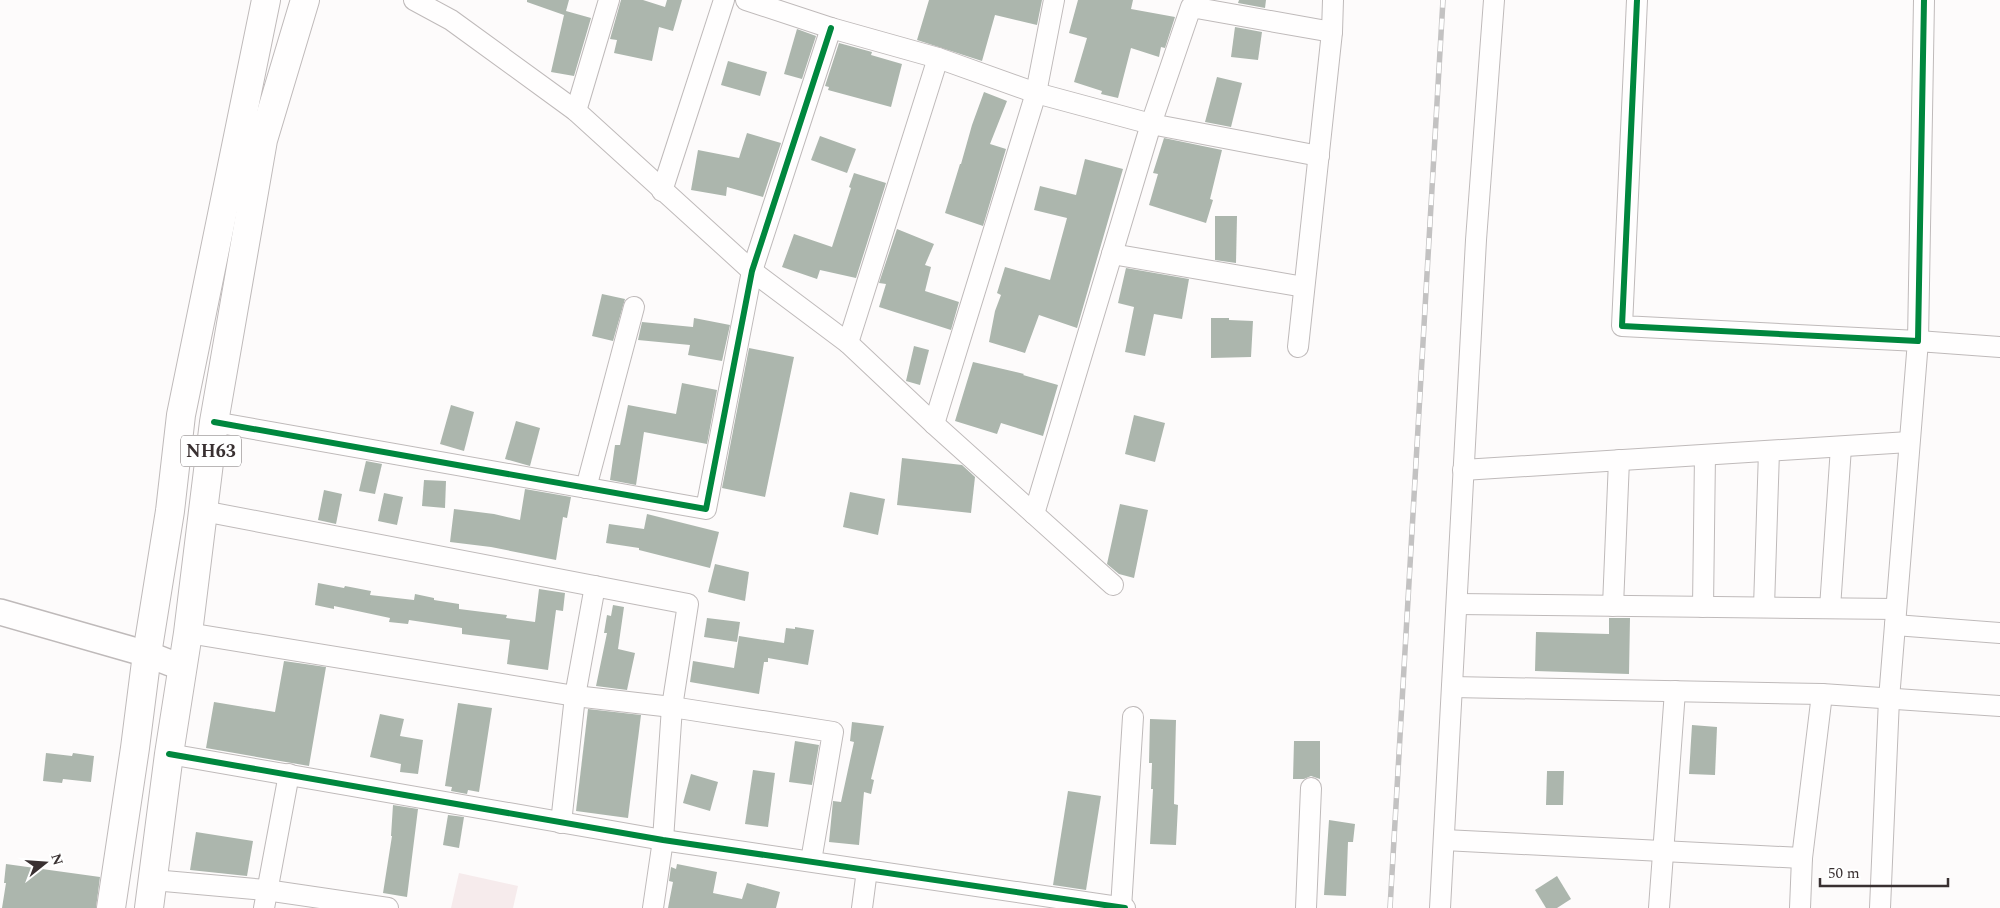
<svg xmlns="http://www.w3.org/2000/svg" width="2000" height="908" viewBox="0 0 2000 908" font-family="Spectral,serif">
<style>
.built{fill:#f6ebec}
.building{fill:#acb6ad}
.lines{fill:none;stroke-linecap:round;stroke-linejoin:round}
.minor-casing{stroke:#bfbaba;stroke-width:22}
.tertiary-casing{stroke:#bfbaba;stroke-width:28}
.trunk-casing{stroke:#bfbaba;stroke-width:30}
.minor{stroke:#fffefe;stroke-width:20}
.tertiary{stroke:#fffefe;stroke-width:25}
.trunk{stroke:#fffefe;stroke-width:28}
.rail-casing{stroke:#c3c2c2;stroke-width:5.5}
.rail{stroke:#fff;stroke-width:4;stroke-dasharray:11;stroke-linecap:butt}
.cycleway-casing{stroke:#fff;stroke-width:9}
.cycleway{stroke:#00873e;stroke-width:6}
.labels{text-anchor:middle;stroke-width:5;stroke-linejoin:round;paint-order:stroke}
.shield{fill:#fff;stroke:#746e6f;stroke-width:1}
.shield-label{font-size:18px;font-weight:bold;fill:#393031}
</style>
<rect width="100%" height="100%" fill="#fdfbfb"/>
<!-- built -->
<path class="built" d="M459,873L518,886L513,908H451Z"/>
<!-- building -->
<g class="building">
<path d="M527,0H569L566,11L591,18L574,76L551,72L564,15L527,2Z"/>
<path d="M621,0H643L665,7L667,0H682L673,31L659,27L652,61L614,53L617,40L610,39Z"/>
<path d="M929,0H1042L1037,25L995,15L982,61L917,40Z"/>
<path d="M1078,0H1133L1131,9L1175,17L1165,48L1161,47L1159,57L1131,48L1118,98L1101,94L1102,91L1074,82L1087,38L1069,33Z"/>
<path d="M1239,0H1266L1265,8L1238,3Z"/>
<path d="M1235,27L1262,32L1258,60L1231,57Z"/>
<path d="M797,29L816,36L802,79L784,74Z"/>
<path d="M839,43L872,52L871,55L902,64L891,107L828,90L829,87L825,86Z"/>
<path d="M728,61L767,72L760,96L721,85Z"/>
<path d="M1217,77L1242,83L1231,127L1205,122Z"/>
<path d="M984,92L1007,101L990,144L1006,149L983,226L945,213L960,164H961L972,125Z"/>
<path d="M747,133L781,143L763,197L727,187L726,196L691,190L698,150L739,158Z"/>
<path d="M820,136L856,149L847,173L811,160Z"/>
<path d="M1164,138L1222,150L1210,199L1213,200L1206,223L1149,205L1158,174L1153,173Z"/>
<path d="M1085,159L1123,169L1077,328L1039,315L1025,353L989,342L995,311L1001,295L997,293L1005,267L1050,280L1067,218L1034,210L1040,186L1076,195Z"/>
<path d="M854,173L886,183L856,278L820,270L817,279L782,267L794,234L832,247L851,188L849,187Z"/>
<path d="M1215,216H1237L1236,263L1215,260Z"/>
<path d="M897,229L934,244L925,265L931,267L925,291L959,302L951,330L879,307L886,284L879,283Z"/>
<path d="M1126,268L1189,279L1182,319L1154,314L1145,356L1125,352L1134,307L1118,303Z"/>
<path d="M602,294L625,299L613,341L592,336Z"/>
<path d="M694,318L730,325L722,361L688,355L690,345L638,340L642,322L693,327Z"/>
<path d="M1211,318H1229V320L1253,321L1251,357L1211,358Z"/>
<path d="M914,346L929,350L920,385L906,381Z"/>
<path d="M749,348L794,357L765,497L722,488Z"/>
<path d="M973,362L1024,374L1023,375L1058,385L1043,436L1001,423L997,434L955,421Z"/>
<path d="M682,383L717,390L707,444L644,432L636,485L610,480L615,445H620L628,405L676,414Z"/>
<path d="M451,405L474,412L464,451L440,444Z"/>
<path d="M1134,415L1165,423L1155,462L1125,454Z"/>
<path d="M516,421L540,428L530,466L505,459Z"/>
<path d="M902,458L962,465L975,477L971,513L897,505Z"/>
<path d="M366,461L382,464L375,494L359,491Z"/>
<path d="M424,480L446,481L445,508L422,506Z"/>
<path d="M525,489L571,497L567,518L563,517L556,560L491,547L450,542L454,509L494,514L520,520Z"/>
<path d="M324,490L342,494L336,524L318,520Z"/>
<path d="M850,492L885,499L878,535L843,527Z"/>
<path d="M384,493L403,497L397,525L378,521Z"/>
<path d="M1120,504L1148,510L1134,578L1119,574L1107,564Z"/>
<path d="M647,514L719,532L710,568L639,550V548L606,543L609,524L644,529Z"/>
<path d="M715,564L749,572L745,601L708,592Z"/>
<path d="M318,583L344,588L345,586L371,591L370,595L414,600L415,594L434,598V600L459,604V609L507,615L506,618L535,622L539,589L565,593L563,611L556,610L548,670L507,664L510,640L462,634V628L409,620L408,624L389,622L390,618L334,606V609L315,605Z"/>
<path d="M613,605L624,607L618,649L635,653L627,690L596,686L607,633H604L607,615L611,616Z"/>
<path d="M707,618L740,622L737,642L704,637Z"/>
<path d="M1609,618H1630L1629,674L1535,671L1536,632L1609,634Z"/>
<path d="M795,627L814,630L808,665L768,658V662H764L759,694L690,682L693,661L734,668L739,636L784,643L786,628L795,629Z"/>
<path d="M284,661L326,667L309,766L206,748L214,702L275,712Z"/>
<path d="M458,703L492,708L479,792L468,790L467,794L451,791L452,787L445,786Z"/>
<path d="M588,709L641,715L628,818L576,811Z"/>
<path d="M380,714L404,719L400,736L423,740L418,774L400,772L401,764L370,757Z"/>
<path d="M1150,719L1176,720L1174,804L1178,805L1176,845L1150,844L1153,789H1151L1152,763H1149Z"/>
<path d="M852,722L884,726L871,779L874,780L871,794L864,792L859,845L829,842L833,801L841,802L854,742L850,741Z"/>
<path d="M1692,725L1717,727L1715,775L1689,774Z"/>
<path d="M795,741L819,745L812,785L789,782Z"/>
<path d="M1294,741H1320V779L1311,776L1304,779H1293Z"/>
<path d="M46,753L72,756L73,753L94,756L91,782L63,779L62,783L43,781Z"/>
<path d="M753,770L775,773L768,827L745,824Z"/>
<path d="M1547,771H1564L1563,805H1546Z"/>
<path d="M691,774L718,782L710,811L683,803Z"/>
<path d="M1068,791L1101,796L1086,890L1053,885Z"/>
<path d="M393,805L418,809L407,897L383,893L392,836H391Z"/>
<path d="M448,815L464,817L459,848L443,845Z"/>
<path d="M1329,820L1355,824L1353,842H1348L1346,896L1324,895Z"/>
<path d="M196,832L253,841L247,876L190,870Z"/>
<path d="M6,864L100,877L96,908H2L6,883H4Z"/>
<path d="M677,864L717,872L713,893L742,899L747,883L780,892L776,908H668L673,882L669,881L671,867L676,869Z"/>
<path d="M1557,876L1571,899L1557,908H1546L1535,890Z"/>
</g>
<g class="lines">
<defs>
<g id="minor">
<path d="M414,0L451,20L576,111L752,271L848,343L934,424L1113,585"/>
<path d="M746,0L831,28L938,58L1036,93L1151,124L1319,156"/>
<path d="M1637,0L1622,326L1918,341L1924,0"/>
<path d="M576,111L609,0"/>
<path d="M662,191L724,0"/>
<path d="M1112,254L1304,287"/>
<path d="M848,343L938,58"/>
<path d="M1298,347L1332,32"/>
<path d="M214,422L706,509L752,271L831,28"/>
<path d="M934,424L1036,93L1054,0"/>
<path d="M1463,470L1909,442"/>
<path d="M586,488L634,307"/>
<path d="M203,511L688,604L672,707L663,840L653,908"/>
<path d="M1034,514L1151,124L1191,7L1332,32L1333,0"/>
<path d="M1457,604L1896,609"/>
<path d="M1613,606L1619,460"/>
<path d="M1703,607L1705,455"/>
<path d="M1764,607L1769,451"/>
<path d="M1830,608L1841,447"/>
<path d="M1895,625L2000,633"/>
<path d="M188,633L575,696L672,707L833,732L811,861"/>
<path d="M1452,687L1822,694L2000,706"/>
<path d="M169,754L663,840L1125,908"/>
<path d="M561,823L575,696L595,586"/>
<path d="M1444,840L1802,858"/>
<path d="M153,880L266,890L388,908"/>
<path d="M264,908L289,774"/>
<path d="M862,908L867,870"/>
<path d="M1121,908L1133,717"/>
<path d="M1306,908L1311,788"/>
<path d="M1440,908L1476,240L1494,0"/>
<path d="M1659,908L1675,691"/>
<path d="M1800,908L1802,858L1822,694"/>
<path d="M1880,908L1889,699L1918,341L2000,347"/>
</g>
<path id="tertiary" d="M0,612L147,654L183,668"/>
<g id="trunk">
<path d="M111,908L135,748L147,654L170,511L181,415L266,0"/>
<path d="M149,908L169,754L188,633L214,422L263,140L305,0"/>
</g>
</defs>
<!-- minor casing -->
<use href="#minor" class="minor-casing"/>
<!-- tertiary casing -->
<use href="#tertiary" class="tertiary-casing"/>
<!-- trunk casing -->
<use href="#trunk" class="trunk-casing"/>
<!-- minor -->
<use href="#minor" class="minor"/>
<!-- tertiary -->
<use href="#tertiary" class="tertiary"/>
<!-- trunk -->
<use href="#trunk" class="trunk"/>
<defs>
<path id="rail" d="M1390,908L1443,0"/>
</defs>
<!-- rail casing -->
<use href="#rail" class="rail-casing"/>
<!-- rail -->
<use href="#rail" class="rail"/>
<defs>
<g id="cycleway">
<path d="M1637,0L1622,326L1918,341L1924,0"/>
<path d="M214,422L706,509L752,271L831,28"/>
<path d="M169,754L663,840L1125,908"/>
</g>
</defs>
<!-- cycleway casing -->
<use href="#cycleway" class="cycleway-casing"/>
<!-- cycleway -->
<use href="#cycleway" class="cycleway"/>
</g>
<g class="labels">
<!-- shield labels -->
<rect class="shield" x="181" y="435.5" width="60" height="31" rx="4"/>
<g class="shield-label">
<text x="211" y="457">NH63</text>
</g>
</g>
<!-- north arrow -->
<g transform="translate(45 863) rotate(73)" stroke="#ffffff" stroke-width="4" paint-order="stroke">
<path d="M0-4L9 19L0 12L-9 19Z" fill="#393031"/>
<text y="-8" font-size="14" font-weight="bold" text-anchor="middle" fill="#393031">N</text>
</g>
<!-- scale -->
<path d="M1820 878v8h128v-8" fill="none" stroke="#393031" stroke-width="2.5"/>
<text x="1828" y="878" font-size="15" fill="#393031" stroke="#ffffff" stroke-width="4" paint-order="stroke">50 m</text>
</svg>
